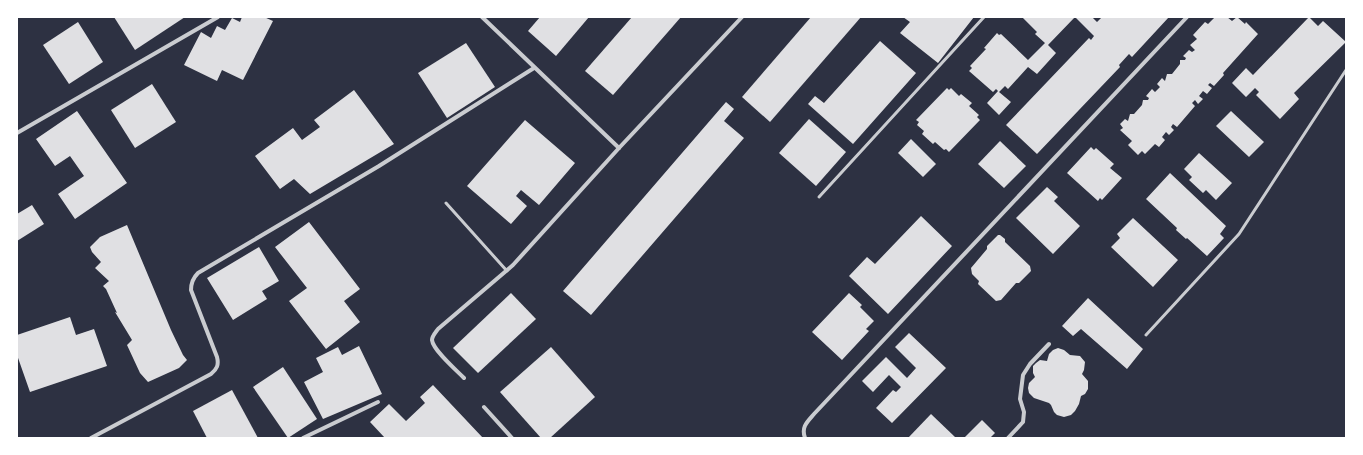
<svg xmlns="http://www.w3.org/2000/svg" width="1363" height="455" viewBox="0 0 1363 455" font-family="'Times New Roman',serif">
<style>
.building{fill:#e0e0e3}
.lines{fill:none;stroke-linecap:round;stroke-linejoin:round}
.service{stroke:#caccd0;stroke-width:3}
.minor{stroke:#caccd0;stroke-width:4}
</style>
<rect width="100%" height="100%" fill="#2d3142"/>
<!-- building -->
<g class="building">
<path d="M114,17H185L135,50Z"/>
<path d="M242,17H264L273,21L243,80L222,70L217,81L184,65L201,32L211,38L217,26L225,30L232,18L240,22Z"/>
<path d="M540,17H589L556,56L528,31Z"/>
<path d="M632,17H681L613,95L585,71Z"/>
<path d="M811,17H861L770,122L742,97Z"/>
<path d="M903,17H974L938,63L900,33L910,22Z"/>
<path d="M1022,17H1092L1097,22L1102,17H1169L1132,57L1129,54L1119,65L1120,67L1037,154L1006,125L1089,38L1091,40L1094,36L1075,17L1048,45L1056,53L1037,74L1028,67L1008,89L1005,86L999,92L1011,102L999,115L987,103L998,91L996,89L993,92L969,71L972,68L970,66L986,49L984,48L997,33L999,35L1001,34L1028,60L1045,43L1035,34L1037,32Z"/>
<path d="M1215,17H1227L1232,21L1237,17L1245,24L1246,22L1258,34L1223,73L1224,75L1214,86L1210,83L1208,85L1212,88L1207,94L1203,91L1199,96L1203,99L1198,104L1195,100L1192,103L1195,106L1177,127L1173,124L1171,127L1174,130L1169,135L1166,132L1162,137L1165,140L1159,147L1155,144L1145,154L1142,151L1138,155L1128,145L1132,141L1120,130L1123,128L1120,124L1125,119L1128,121L1130,114H1134L1142,105L1143,100H1148L1149,98L1146,96L1152,89L1155,92L1160,87L1157,84L1162,78L1165,81L1167,74H1172L1180,64V60H1185L1186,58L1183,56L1189,50L1192,52L1195,50L1190,45L1197,39L1193,35L1205,22L1208,24Z"/>
<path d="M1309,17L1318,26L1323,21L1346,42L1294,93L1299,99L1280,119L1256,95L1259,92L1255,88L1246,97L1232,83L1246,68L1253,75Z"/>
<path d="M78,22L103,62L69,84L43,45Z"/>
<path d="M880,41L916,73L853,144L808,104L815,96L824,103Z"/>
<path d="M466,43L495,87L447,118L418,73Z"/>
<path d="M152,84L176,122L135,148L111,110Z"/>
<path d="M947,88L949,90L951,88L959,96L961,94L972,103L969,106L979,115L977,117L980,120L949,152L946,149L944,150L935,142L933,144L922,134L924,131L917,125L919,122L916,120Z"/>
<path d="M354,90L394,144L310,194L294,179L280,189L255,156L293,128L302,140L320,127L314,120Z"/>
<path d="M726,102L734,109L724,121L744,138L591,315L563,291Z"/>
<path d="M77,111L127,183L75,219L58,194L84,176L70,156L55,166L36,139Z"/>
<path d="M1231,111L1264,142L1249,157L1216,126Z"/>
<path d="M809,119L846,152L816,186L779,153Z"/>
<path d="M525,120L575,163L539,205L521,190L516,196L527,206L511,224L467,186Z"/>
<path d="M911,139L936,164L923,177L898,153Z"/>
<path d="M1000,141L1026,166L1004,188L978,164Z"/>
<path d="M1091,147L1094,150L1096,148L1114,164L1110,168L1122,178L1102,200L1100,198L1098,201L1067,173Z"/>
<path d="M1199,153L1232,183L1216,200L1206,190L1203,193L1189,180L1192,177L1184,169Z"/>
<path d="M1170,173L1226,226L1220,234L1224,238L1207,256L1187,238L1186,239L1176,230L1177,228L1146,199Z"/>
<path d="M1047,187L1058,197L1054,201L1080,226L1053,254L1016,218Z"/>
<path d="M32,205L44,224L17,241V214Z"/>
<path d="M921,216L952,246L888,314L849,276L867,257L875,264Z"/>
<path d="M1133,218L1178,260L1153,287L1111,247L1120,238L1117,234Z"/>
<path d="M309,222L360,289L344,301L360,322L326,349L289,301L307,288L275,247Z"/>
<path d="M127,225L171,330L183,355L187,360L179,368L148,382L140,373L127,345L132,340L115,312L117,313L106,289L103,286L109,281L95,268L101,262L92,252L90,247L100,237Z"/>
<path d="M998,235H1000L1005,239V242L1030,266L1031,271L1019,283H1016L1001,300L996,301L978,284L979,281L972,274L971,268L987,249V246Z"/>
<path d="M259,247L279,281L262,291L267,299L233,320L207,278Z"/>
<path d="M511,293L536,319L478,373L453,348Z"/>
<path d="M849,293L862,305L860,307L874,321L866,329L869,331L842,360L812,332Z"/>
<path d="M1088,298L1143,349L1127,369L1081,329L1073,336L1062,326Z"/>
<path d="M70,317L76,335L94,329L107,366L30,392L17,355V335Z"/>
<path d="M909,333L946,368L892,423L876,408L893,390L896,392L901,387L889,375L873,392L862,381L886,357L907,378L916,368L895,347Z"/>
<path d="M359,346L382,394L323,419L304,382L323,372L316,358L338,347L342,355Z"/>
<path d="M551,347L595,397L550,438H541L500,392Z"/>
<path d="M1058,348L1064,350L1070,355L1080,356L1085,362L1084,370L1082,374L1088,381V389L1085,394L1081,396L1079,404L1075,411L1071,415L1064,417L1057,415L1054,412L1051,405L1049,403L1034,398L1029,393L1028,388L1029,383L1035,377L1033,373V366L1036,363L1040,360L1047,361L1049,354L1053,350Z"/>
<path d="M283,367L317,419L288,438L253,387Z"/>
<path d="M433,385L483,438H385L370,422L389,404L406,421L425,403L420,397Z"/>
<path d="M232,390L258,438H207L193,411Z"/>
<path d="M931,414L955,437L954,438H908Z"/>
<path d="M982,420L995,433L990,438H964Z"/>
</g>
<g class="lines">
<!-- service -->
<g class="service">
<path d="M819,197L984,17"/>
<path d="M446,203L507,271"/>
<path d="M1146,335L1239,234L1346,70"/>
</g>
<!-- minor -->
<g class="minor">
<path d="M482,17L619,148"/>
<path d="M17,133L218,17"/>
<path d="M464,378C456,370 433,350 432,340C432,336 436,332 438,329L513,265L619,148L742,17"/>
<path d="M484,407L512,438"/>
<path d="M91,438L211,374C217,369 219,365 217,357L191,290C191,283 193,278 198,273L379,166L534,68"/>
<path d="M303,438L378,402"/>
<path d="M805,438C801,427 807,422 814,414L1187,17"/>
<path d="M1008,438L1023,422L1024,412L1020,399L1023,375L1030,364L1049,344"/>
</g>
</g>
<!-- border -->
<rect width="1363" height="455" fill="none" stroke="#ffffff" stroke-width="36"/>
</svg>
